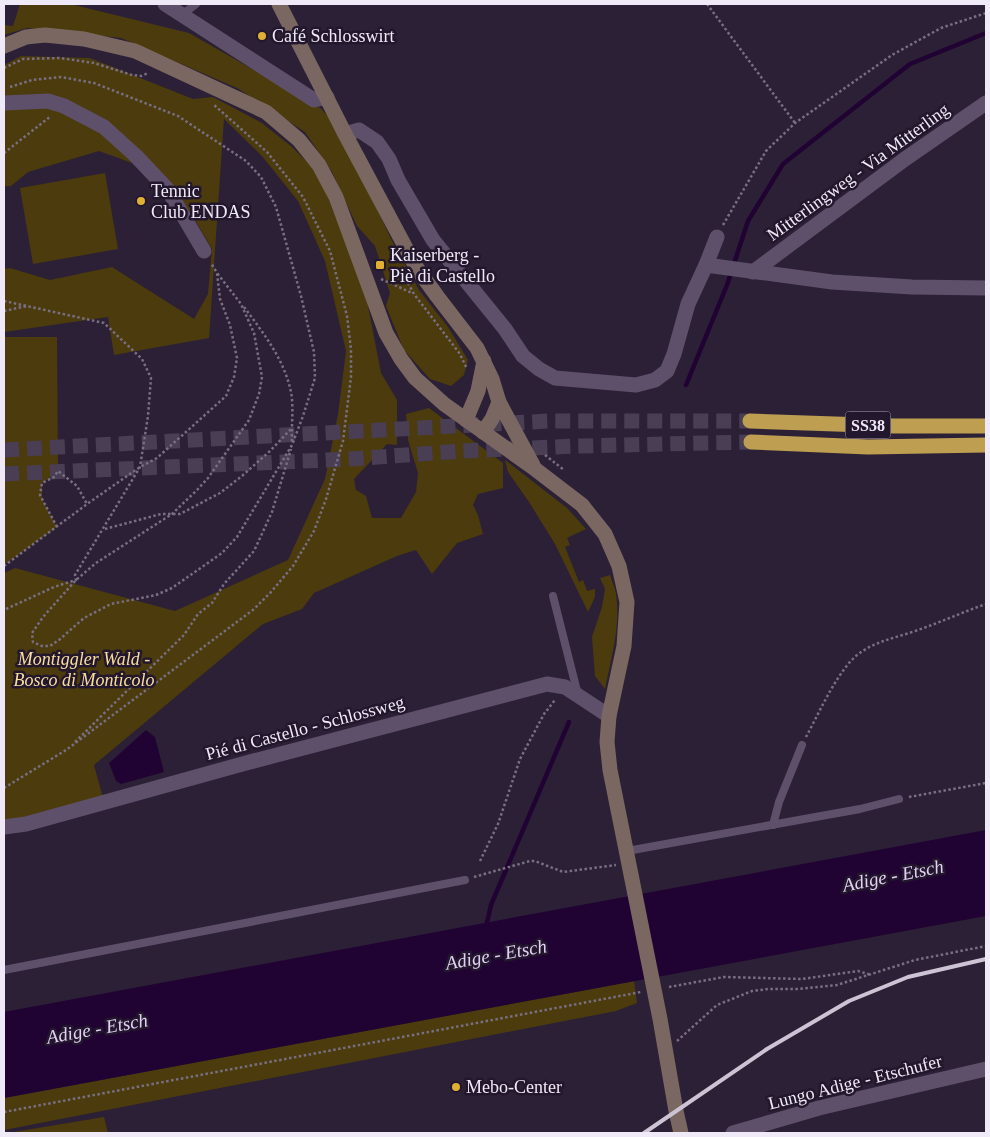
<svg xmlns="http://www.w3.org/2000/svg" width="990" height="1137" viewBox="0 0 990 1137" font-family="Georgia,serif">
<style>
.green{fill:#4c3b0c}
.water{fill:#210333}
.lines{fill:none;stroke-linecap:round;stroke-linejoin:round}
.stream{stroke:#210333;stroke-width:4.5}
.highway-tunnel{stroke:#493e53;stroke-width:15;stroke-dasharray:15 8;stroke-linecap:butt}
.path{stroke:#796f82;stroke-width:2.5;stroke-dasharray:2.5 2.5;stroke-linecap:butt}
.lane{stroke:#5e506a;stroke-width:8}
.street{stroke:#5e506a;stroke-width:15}
.secondary{stroke:#7b6762;stroke-width:15}
.highway{stroke:#be9e51;stroke-width:15}
.rail{stroke:#ccc4d4;stroke-width:4}
.poi-dot{fill:#dfb034;stroke:#22172c;stroke-width:2}
.labels{text-anchor:middle;stroke-width:5;stroke-linejoin:round;paint-order:stroke}
.shield{fill:#22172c;stroke:#b2aabb;stroke-width:1}
.shield-label{font-size:16px;font-weight:bold;fill:#f0e9f8}
.poi-label{font-size:18px;fill:#f0e9f8;stroke:#22172c;text-anchor:start}
.street-label{font-size:18px;fill:#f0e9f8;stroke:#22172c}
.park-label{font-size:18px;font-style:italic;fill:#f9dd9e;stroke:#22172c}
.water-label{font-size:19px;font-style:italic;fill:#e3cff6;stroke:#22172c}
</style>
<rect width="100%" height="100%" fill="#2c2036"/>
<!-- green -->
<g class="green">
<path d="M20,4H70L189,33L320,108L339,127L392,241L419,290L448,327L468,360L464,375L451,386L430,379L404,350L386,306L390,293L375,246L357,226L332,172L305,132L237,88L121,38L27,28L4,35V25L13,26Z"/>
<path d="M21,56L90,58L193,99L213,97L262,123L292,147L319,174L366,296L381,373L397,400V445L387,444L354,479L356,490L366,496L372,518H401L416,492L418,473L408,440L406,414L429,408L503,463V488L478,494L473,505L478,515L483,534L457,543L432,574L416,550L397,556L314,593L302,609L263,624L94,765L103,798L4,824V573L15,568L175,611L288,560L325,479L338,414L346,351L325,261L298,201L262,156L224,119L209,338L114,355L108,317L4,332V269L10,268L50,280L112,267L194,319L208,294L212,249L195,220L172,191L146,168L99,151L28,172L11,186H4V65Z"/>
<path d="M105,173L118,249L33,264L20,188Z"/>
<path d="M4,337H57L58,471L42,483V499L57,527L4,565Z"/>
<path d="M505,460L567,508L586,529L567,538L570,545L565,547L579,582L583,580L587,591L595,589V597L588,612L555,544L529,502L508,472Z"/>
<path d="M610,575C612,581 615,588 616,594C621,625 611,659 605,689L595,676L592,637L602,607L605,589L600,578Z"/>
<path d="M634,981L637,1003L616,1011L4,1130V1098Z"/>
<path d="M104,1117L108,1133H8Z"/>
</g>
<!-- water -->
<g class="water">
<path d="M146,730L155,737L164,772L121,784L116,781L109,763Z"/>
<path d="M986,830V916L4,1098V1012Z"/>
</g>
<g class="lines">
<!-- stream -->
<g class="stream">
<path d="M686,385L727,285L748,221L783,164L910,64L986,33"/>
<path d="M486,927L491,905L569,722"/>
</g>
<!-- highway-tunnel -->
<g class="highway-tunnel">
<path d="M4,450L549,421H750"/>
<path d="M4,474L350,459L462,451L578,446L751,442"/>
</g>
<!-- path -->
<g class="path">
<path d="M707,4L795,123"/>
<path d="M4,68L23,59L60,58L94,63L132,75L141,76L148,73"/>
<path d="M10,87L32,80L61,77L94,83L178,116L246,161L261,177L276,207L301,296L314,352L315,378L303,416L292,445L237,537L222,553L172,588L156,595L111,604L84,618L59,640L50,646H42L33,642L32,633L43,617L76,580L96,563L172,514L197,490L208,478L249,420L259,394L262,377L254,333L241,304L217,273"/>
<path d="M4,153L51,116"/>
<path d="M723,225L766,151L795,123L892,55L941,28L986,13"/>
<path d="M381,279L412,293"/>
<path d="M408,283L414,294L460,354L467,369"/>
<path d="M4,301L104,323L142,359L151,378L148,416L140,467L75,575L76,580L54,587L4,610"/>
<path d="M244,307C264,334 284,359 291,392C294,408 291,427 292,443"/>
<path d="M4,311L27,306"/>
<path d="M545,455L564,470"/>
<path d="M57,527L40,495L42,483L54,477L58,471L77,486L87,504"/>
<path d="M105,529L161,514H180L220,493L242,476L270,451L291,429"/>
<path d="M4,566L87,504L140,467L157,458L226,396L234,377L237,358L230,325L220,299L217,273L211,263"/>
<path d="M806,737C819,713 831,685 849,663C867,642 893,639 918,630C941,622 963,612 986,604"/>
<path d="M75,742L184,635L198,614L212,603L224,584L254,551L272,512L291,449"/>
<path d="M4,788L66,750L254,609L271,592L293,566L314,531L326,499L343,441L351,377V349L347,316L330,251L303,197L267,152L213,104"/>
<path d="M909,797L986,783"/>
<path d="M480,861L498,824L520,759L544,714L555,700"/>
<path d="M474,877L530,861H535L563,872L616,865"/>
<path d="M669,987L724,977L802,979L858,971L871,975"/>
<path d="M677,1041L717,1005L752,991L768,989H799L837,985L915,960L986,946"/>
<path d="M4,1112L641,992"/>
</g>
<!-- lane -->
<g class="lane">
<path d="M183,14L196,4"/>
<path d="M553,596L578,695"/>
<path d="M773,825L779,802L802,745"/>
<path d="M627,851L860,809L899,799"/>
<path d="M4,970L465,880"/>
</g>
<!-- street -->
<g class="street">
<path d="M165,4L314,100L327,97"/>
<path d="M4,103L48,101L64,106L104,127L136,156L168,190L204,251"/>
<path d="M345,134L359,130L377,142L389,159L398,180L433,240L505,329L523,356L539,369L555,378L636,385L655,380L667,371L674,354L688,304L706,265L717,237"/>
<path d="M706,265L832,282L912,287L986,288"/>
<path d="M753,272L905,159L986,103"/>
<path d="M4,827L26,824L246,763L547,684L565,687L609,716"/>
<path d="M733,1133L819,1108L986,1069"/>
</g>
<!-- secondary -->
<g class="secondary">
<path d="M279,4L345,134L416,267L437,296L477,348L492,379L499,402L533,465"/>
<path d="M4,46L26,37L45,35L84,39L135,51L266,112L299,140L319,165L336,197L386,333L401,359L415,378L444,404L535,469L582,505L605,534L619,566L627,602L624,646L609,716L607,742L610,770L660,1019L676,1111L681,1133"/>
<path d="M466,420L478,391L484,361"/>
<path d="M483,432L492,419L499,402"/>
</g>
<!-- highway -->
<g class="highway">
<path d="M750,421L894,426H986"/>
<path d="M751,442L868,447L986,445"/>
</g>
<!-- rail -->
<path class="rail" d="M644,1133L767,1049L849,1001L908,977L986,959"/>
</g>
<!-- markers -->
<g class="poi-dot">
<circle cx="262" cy="36" r="5"/>
<circle cx="141" cy="201" r="5"/>
<rect x="375" y="260" width="10" height="10" rx="2.5"/>
<circle cx="456" cy="1087" r="5"/>
</g>
<g class="labels">
<!-- shield labels -->
<rect class="shield" x="845.5" y="411.5" width="45" height="27" rx="4"/>
<g class="shield-label">
<text x="868" y="431">SS38</text>
</g>
<!-- poi labels -->
<g class="poi-label">
<text x="272" y="42">Café Schlosswirt</text>
<text x="151" y="197">Tennic<tspan x="151" dy="21">Club ENDAS</tspan></text>
<text x="390" y="261">Kaiserberg -<tspan x="390" dy="21">Piè di Castello</tspan></text>
<text x="466" y="1093">Mebo-Center</text>
</g>
<!-- street labels -->
<g class="street-label">
<text transform="translate(858 172) rotate(-36)" y="6">Mitterlingweg - Via Mitterling</text>
<text transform="translate(305 728) rotate(-15)" y="6">Pié di Castello - Schlossweg</text>
<text transform="translate(855 1082) rotate(-14)" y="6">Lungo Adige - Etschufer</text>
</g>
<!-- park labels -->
<g class="park-label">
<text x="84" y="665">Montiggler Wald -<tspan x="84" dy="21">Bosco di Monticolo</tspan></text>
</g>
<!-- water labels -->
<g class="water-label">
<text transform="translate(893 875) rotate(-11)" y="7">Adige - Etsch</text>
<text transform="translate(496 954) rotate(-10)" y="7">Adige - Etsch</text>
<text transform="translate(97 1028) rotate(-10)" y="7">Adige - Etsch</text>
</g>
</g>
<!-- border -->
<rect width="990" height="1137" fill="none" stroke="#f0e9f8" stroke-width="10"/>
</svg>
